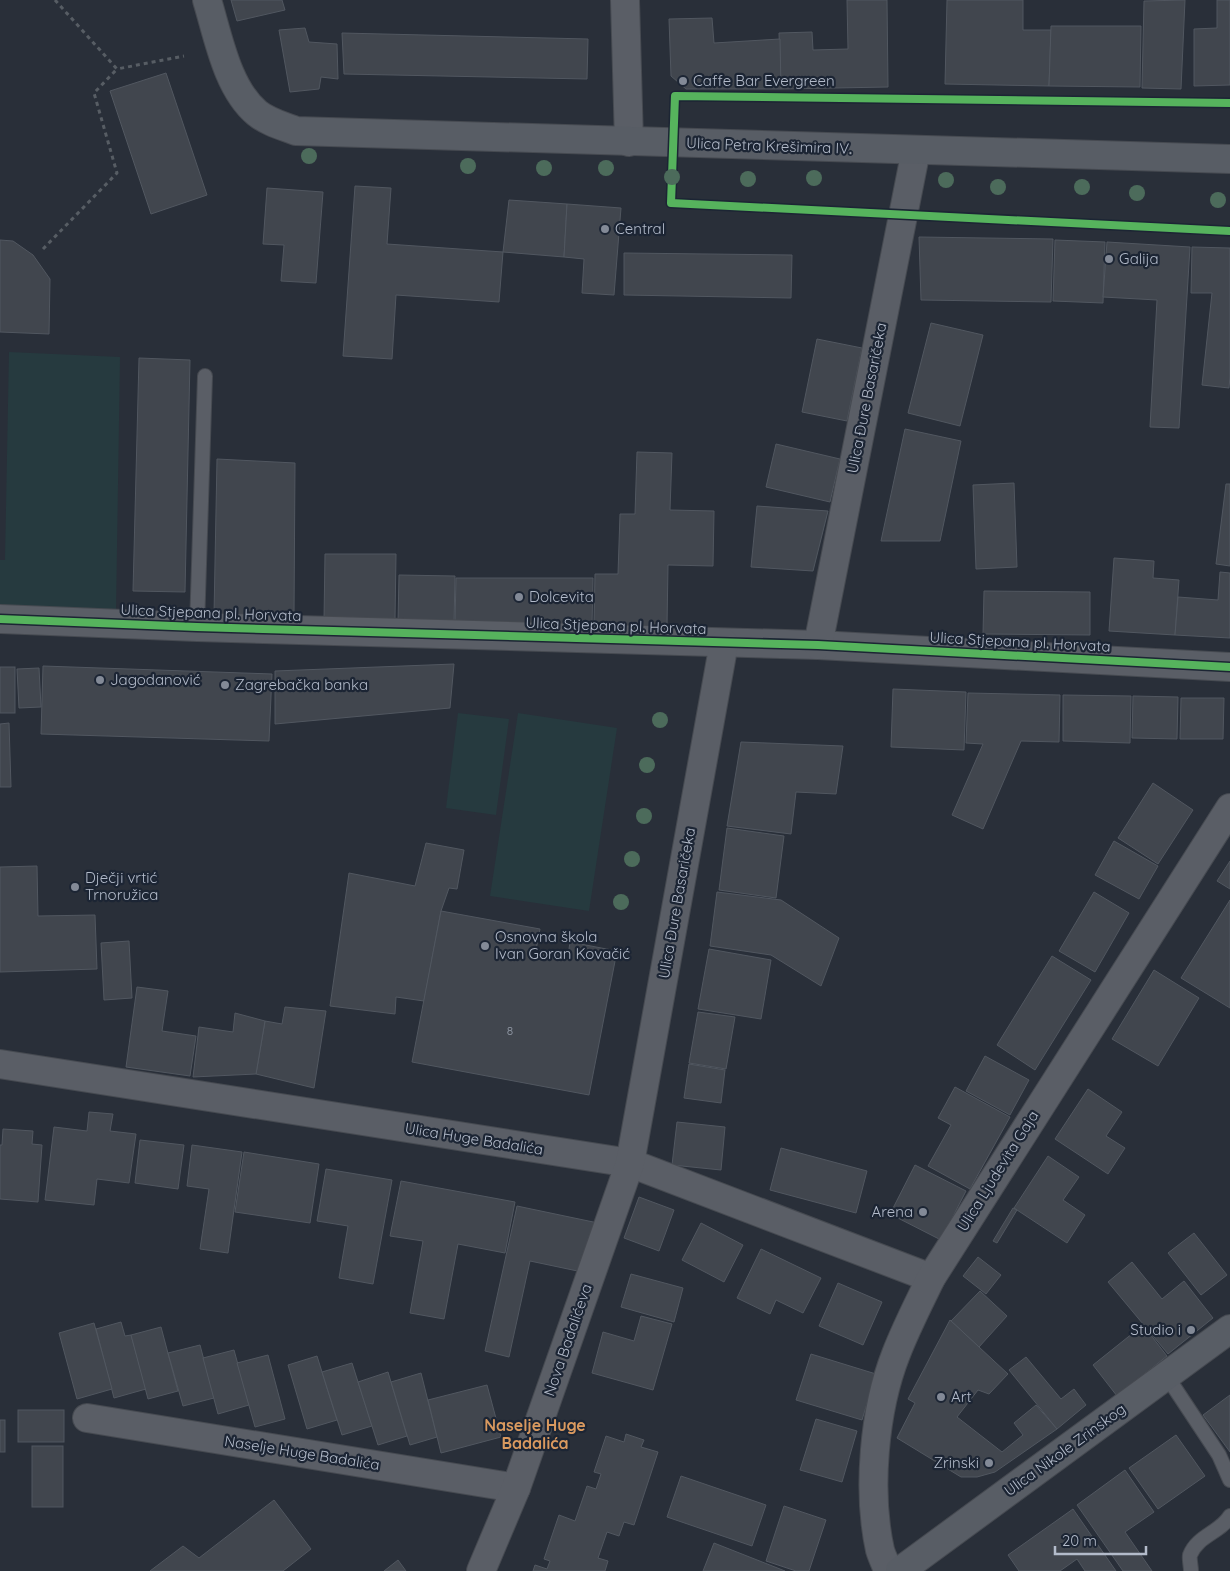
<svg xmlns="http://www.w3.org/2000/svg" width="1230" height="1571" viewBox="0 0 1230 1571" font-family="Quicksand,sans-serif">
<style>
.green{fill:#263a3f}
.building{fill:#41464e;stroke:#515760}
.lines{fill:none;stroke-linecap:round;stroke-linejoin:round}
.service-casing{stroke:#464a51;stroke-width:16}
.minor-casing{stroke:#464a51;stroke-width:30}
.secondary-casing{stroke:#464a51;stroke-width:30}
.path{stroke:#575d64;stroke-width:3;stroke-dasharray:4 4;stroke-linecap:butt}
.service{stroke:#5a5e66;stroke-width:14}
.minor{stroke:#5a5e66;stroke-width:28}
.secondary{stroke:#585d65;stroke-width:28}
.cycleway-casing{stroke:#1c2534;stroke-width:11}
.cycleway{stroke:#56b35d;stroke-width:8}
.tree{fill:#4c6b5b}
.poi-dot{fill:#838a97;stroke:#1c2534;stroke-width:2}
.labels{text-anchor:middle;stroke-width:4.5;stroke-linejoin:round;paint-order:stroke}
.number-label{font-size:12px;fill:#969eab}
.poi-label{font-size:15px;fill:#b3bbca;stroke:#1c2534;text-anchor:start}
.street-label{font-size:15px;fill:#b3bbca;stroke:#1c2534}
.neighbourhood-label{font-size:16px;font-weight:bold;fill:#d9995f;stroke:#1c2534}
</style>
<rect width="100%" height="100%" fill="#292f39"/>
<!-- green -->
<g class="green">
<path d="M9,352L120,357L116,612L0,607V560H5Z"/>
<path d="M458,713L509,719L496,815L446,808Z"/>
<path d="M518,713L617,728L589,911L490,896Z"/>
</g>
<!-- building -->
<g class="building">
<path d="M231,0H282L285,10L237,21Z"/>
<path d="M847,0H887L888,87L781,89L779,33L812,32L813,50L848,49Z"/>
<path d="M947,0H1023V30H1051L1049,86L945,84Z"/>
<path d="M1185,0L1181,89L1142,88L1144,1Z"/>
<path d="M1217,0H1230V85L1194,86V29L1217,28Z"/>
<path d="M712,18L714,43L780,39L781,89H686L671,76L669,19Z"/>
<path d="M1051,26H1141L1140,87L1049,86Z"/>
<path d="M305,28L309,42L337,44L338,79L321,77L319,89L290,92L279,30Z"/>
<path d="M342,33L588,39L587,79L344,74Z"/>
<path d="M166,73L207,195L151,214L110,91Z"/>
<path d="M355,186L391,188L387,244L503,252L499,302L396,295L392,359L343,356Z"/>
<path d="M267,188L323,192L316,283L281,281L284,245L263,244Z"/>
<path d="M509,200L567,204L564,257L503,252Z"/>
<path d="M567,204L621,208L614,295L582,293L584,259L564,257Z"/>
<path d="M919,237L1053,239L1051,302L921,300Z"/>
<path d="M0,240L13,241L33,255L50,279L49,334L0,332Z"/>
<path d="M1055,240L1105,242L1103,303L1053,301Z"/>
<path d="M1107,242L1190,247L1179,428L1150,427L1157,300L1103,297Z"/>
<path d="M1192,247L1230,248V376L1229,388L1202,385L1212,293H1191Z"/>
<path d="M624,253L792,255L791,298L624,295Z"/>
<path d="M931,323L983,335L960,426L908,413Z"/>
<path d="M817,339L862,348L847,421L802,412Z"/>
<path d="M139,358L190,360L185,592L133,591Z"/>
<path d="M905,429L961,441L940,541H881Z"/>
<path d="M776,444L840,459L830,502L766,487Z"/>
<path d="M637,452L672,453L670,510L714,511L713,566L668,565L667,626L594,625L595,574H618L620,514H635Z"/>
<path d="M217,459L295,463L294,616L214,615Z"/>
<path d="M1014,483L1017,567L976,569L973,485Z"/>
<path d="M1226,484H1230V566L1216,564Z"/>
<path d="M757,506L828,511L813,571L751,567Z"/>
<path d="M325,554H396L395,620H324Z"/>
<path d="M1114,558L1154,561L1153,578L1179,580L1175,635L1109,631Z"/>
<path d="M1220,572L1230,573V638L1175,635L1178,597L1218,600Z"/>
<path d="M399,575L455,576L454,624L398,622Z"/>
<path d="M456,578H593L592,624L455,623Z"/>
<path d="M984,591L1090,592V635L983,634Z"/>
<path d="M454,664L450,708L275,724V671Z"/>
<path d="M43,666L272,674L269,741L41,734Z"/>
<rect x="0" y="667" width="15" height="46"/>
<path d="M39,668L41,707L19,708L17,669Z"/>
<path d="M893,689L966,692L964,750L891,747Z"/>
<path d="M968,693L1060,695L1059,742L1021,741L983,829L952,815L983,744L966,743Z"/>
<path d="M1063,695L1131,696L1130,743L1063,741Z"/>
<path d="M1133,696L1178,697L1177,739L1132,738Z"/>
<path d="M1181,698H1224L1223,739H1180Z"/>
<path d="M9,723L11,787H0V724Z"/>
<path d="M741,742L843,746L836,794L796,792L791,834L727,826Z"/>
<path d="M1153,783L1193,810L1158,864L1118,838Z"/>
<path d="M727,828L784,836L776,898L719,890Z"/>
<path d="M1114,841L1158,866L1139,899L1095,875Z"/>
<path d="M426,843L464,850L457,889L449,888L441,911L424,1001L396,997L395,1014L330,1006L349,873L415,886Z"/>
<path d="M1230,861V889L1217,881Z"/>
<path d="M37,866L38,916L95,915L97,969L0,972V867Z"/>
<path d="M717,892L781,900L839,938L821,986L771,955L710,946Z"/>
<path d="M1094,892L1129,913L1095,972L1059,951Z"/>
<path d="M1230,900V1008L1181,978Z"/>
<path d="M441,911L540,929L536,950L568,956L570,942L617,951L589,1095L412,1062Z"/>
<path d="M129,941L132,998L104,1000L101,943Z"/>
<path d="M709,949L771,960L761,1019L698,1009Z"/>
<path d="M1052,956L1091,980L1035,1070L997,1045Z"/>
<path d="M1154,970L1199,998L1158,1066L1112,1039Z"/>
<path d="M137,987L168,991L162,1031L196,1036L190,1076L126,1067Z"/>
<path d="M285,1007L326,1011L314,1088L256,1074L265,1021L282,1024Z"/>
<path d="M698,1012L735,1017L726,1069L689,1063Z"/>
<path d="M235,1013L265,1021L256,1074L193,1077L199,1027L233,1032Z"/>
<path d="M985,1056L1029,1080L1010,1115L966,1091Z"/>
<path d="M689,1064L725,1070L721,1103L684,1098Z"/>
<path d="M955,1087L1010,1117L970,1189L928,1166L951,1125L938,1118Z"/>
<path d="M1088,1089L1122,1112L1106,1136L1125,1148L1108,1174L1055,1139Z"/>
<path d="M89,1112L113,1114L110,1131L136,1134L129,1183L97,1179L94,1205L45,1200L54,1127L87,1131Z"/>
<path d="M677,1122L725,1127L721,1170L672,1165Z"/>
<path d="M3,1129L33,1131L32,1144L42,1145L38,1202L0,1199V1145H2Z"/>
<path d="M140,1140L184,1145L178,1189L135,1183Z"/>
<path d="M192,1145L242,1152L228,1253L200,1249L209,1189L187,1186Z"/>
<path d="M781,1148L867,1171L856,1213L770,1190Z"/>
<path d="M244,1152L319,1164L310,1223L235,1212Z"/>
<path d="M1048,1156L1079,1177L1063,1200L1085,1215L1067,1243L1014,1208Z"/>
<path d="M915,1165L966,1191L941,1240L890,1214Z"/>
<path d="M326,1169L392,1180L373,1284L339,1278L348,1226L317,1221Z"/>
<path d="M401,1181L515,1202L505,1253L458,1244L444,1319L410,1313L423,1241L390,1236Z"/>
<path d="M639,1197L674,1210L659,1251L624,1238Z"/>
<path d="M517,1206L598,1223L587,1273L530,1261L509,1357L485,1351Z"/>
<path d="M1013,1208L1017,1210L997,1243L993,1241Z"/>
<path d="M701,1223L743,1245L724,1282L682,1260Z"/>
<path d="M1194,1233L1227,1275L1201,1295L1168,1253Z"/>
<path d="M761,1249L821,1278L803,1313L776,1300L770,1314L737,1298Z"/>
<path d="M978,1257L1001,1275L986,1294L963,1276Z"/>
<path d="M1132,1262L1162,1299L1184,1281L1213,1318L1168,1354L1108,1282Z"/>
<path d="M631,1274L683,1288L674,1322L621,1307Z"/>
<path d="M838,1283L882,1302L863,1345L819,1326Z"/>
<path d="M980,1291L1007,1316L979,1347L951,1321Z"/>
<path d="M641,1316L672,1324L653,1390L592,1373L603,1332L634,1341Z"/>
<path d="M950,1320L1008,1374L989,1394L978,1390L957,1417L1002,1452L1023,1435L1014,1423L1036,1405L1057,1429L995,1472L977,1477H961L897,1438L915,1403L908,1399Z"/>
<path d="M121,1322L125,1336L131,1335L146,1389L114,1398L96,1329Z"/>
<path d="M94,1323L112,1389L77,1399L59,1333Z"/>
<path d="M1143,1325L1167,1356L1117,1396L1093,1365Z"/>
<path d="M161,1327L178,1391L148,1399L131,1335Z"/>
<path d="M200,1345L214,1398L183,1406L168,1353Z"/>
<path d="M234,1350L249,1405L218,1414L203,1358Z"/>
<path d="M811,1354L876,1374L862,1420L796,1400Z"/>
<path d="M268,1355L285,1419L255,1427L237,1363Z"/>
<path d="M317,1356L337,1420L307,1429L288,1365Z"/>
<path d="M1026,1357L1061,1399L1074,1389L1086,1405L1057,1429L1009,1370Z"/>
<path d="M352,1363L372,1426L342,1435L322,1372Z"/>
<path d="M388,1372L407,1436L378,1445L358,1382Z"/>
<path d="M421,1373L437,1437L410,1445L391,1382Z"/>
<path d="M487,1385L501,1437L441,1453L428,1400Z"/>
<path d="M1230,1395V1452L1203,1415Z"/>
<rect x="18" y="1410" width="46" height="32"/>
<path d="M816,1419L857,1431L842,1482L800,1470Z"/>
<rect x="0" y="1420" width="5" height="32"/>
<path d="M626,1434L644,1440L641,1447L658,1452L634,1525L624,1522L619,1536L607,1532L598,1558L608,1561L605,1571H533L535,1565L547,1569L550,1561L544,1559L559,1515L575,1521L587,1486L596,1489L601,1474L594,1472L606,1436L624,1442Z"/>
<path d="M1176,1435L1205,1476L1158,1509L1129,1468Z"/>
<rect x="32" y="1446" width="31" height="61"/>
<path d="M1125,1470L1154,1512L1125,1532L1152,1571H1123L1077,1505Z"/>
<path d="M681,1476L766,1505L752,1546L667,1517Z"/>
<path d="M274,1500L311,1549L283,1571H150L183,1546L199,1558Z"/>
<path d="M784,1506L826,1520L809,1571H796L766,1561Z"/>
<path d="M1073,1509L1116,1571H1085L1077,1559L1060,1571H1019L1008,1555Z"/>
<path d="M714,1543L785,1571H703Z"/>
<path d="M398,1560L406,1571H384Z"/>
</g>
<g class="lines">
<defs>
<g id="service">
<path d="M197,627L205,376"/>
<path d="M1166,1375L1219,1455L1230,1480"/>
<path d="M1191,1571C1191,1566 1189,1559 1190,1555C1197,1536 1221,1532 1230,1516"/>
</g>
<g id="minor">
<path d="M625,0L629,142"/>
<path d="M0,619L197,627L818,645L1230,667"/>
<path d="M818,645L916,150"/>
<path d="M0,1064L630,1163L931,1278"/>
<path d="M87,1418L516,1488"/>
<path d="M481,1571L516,1488L630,1163L724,643"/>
<path d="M888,1571C886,1564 882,1557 880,1550C867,1491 874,1410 896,1354C906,1328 919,1303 931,1278L1230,808"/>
</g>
<g id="secondary">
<path d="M207,0C218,36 227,88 257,113C268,122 283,126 296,131L1230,159"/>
<path d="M900,1571L1230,1329"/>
</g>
</defs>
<!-- service casing -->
<use href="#service" class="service-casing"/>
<!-- minor casing -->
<use href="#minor" class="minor-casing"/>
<!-- secondary casing -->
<use href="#secondary" class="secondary-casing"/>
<!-- path -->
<g class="path">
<path d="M55,0L117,69L184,56"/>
<path d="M43,249L117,173L94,93L117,69"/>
</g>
<!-- service -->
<use href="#service" class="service"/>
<!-- minor -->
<use href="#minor" class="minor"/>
<!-- secondary -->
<use href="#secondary" class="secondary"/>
<defs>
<g id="cycleway">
<path d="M1230,103L675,96L671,203L1230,231"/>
<path d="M0,619L197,627L818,645L1230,667"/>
</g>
</defs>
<!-- cycleway casing -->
<use href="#cycleway" class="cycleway-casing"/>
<!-- cycleway -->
<use href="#cycleway" class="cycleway"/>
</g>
<!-- trees -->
<g class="tree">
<circle cx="309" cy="156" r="8"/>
<circle cx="468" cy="166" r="8"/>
<circle cx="544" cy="168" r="8"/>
<circle cx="606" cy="168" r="8"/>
<circle cx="672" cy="177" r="8"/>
<circle cx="814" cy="178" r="8"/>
<circle cx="748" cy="179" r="8"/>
<circle cx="946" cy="180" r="8"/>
<circle cx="998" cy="187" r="8"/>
<circle cx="1082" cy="187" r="8"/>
<circle cx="1137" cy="193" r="8"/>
<circle cx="1218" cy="200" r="8"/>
<circle cx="660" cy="720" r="8"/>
<circle cx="647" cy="765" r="8"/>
<circle cx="644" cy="816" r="8"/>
<circle cx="632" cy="859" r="8"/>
<circle cx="621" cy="902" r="8"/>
</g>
<!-- markers -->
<g class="poi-dot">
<circle cx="683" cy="81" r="5"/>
<circle cx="605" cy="229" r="5"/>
<circle cx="1109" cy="259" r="5"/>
<circle cx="519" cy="597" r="5"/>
<circle cx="100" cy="680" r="5"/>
<circle cx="225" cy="685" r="5"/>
<circle cx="75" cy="887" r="5"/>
<circle cx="485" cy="946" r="5"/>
<circle cx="923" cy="1212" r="5"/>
<circle cx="1191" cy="1330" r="5"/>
<circle cx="941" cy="1397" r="5"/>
<circle cx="989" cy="1463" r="5"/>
</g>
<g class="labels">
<!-- number labels -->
<g class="number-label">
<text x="510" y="1035">8</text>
</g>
<!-- poi labels -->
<g class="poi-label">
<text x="693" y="86">Caffe Bar Evergreen</text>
<text x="615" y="234">Central</text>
<text x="1119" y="264">Galija</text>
<text x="529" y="602">Dolcevita</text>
<text x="110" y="685">Jagodanović</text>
<text x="235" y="690">Zagrebačka banka</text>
<text x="85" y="883">Dječji vrtić<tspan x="85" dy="17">Trnoružica</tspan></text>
<text x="495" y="942">Osnovna škola<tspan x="495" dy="17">Ivan Goran Kovačić</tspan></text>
<text x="913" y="1217" text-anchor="end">Arena</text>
<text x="1181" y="1335" text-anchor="end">Studio i</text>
<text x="951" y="1402">Art</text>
<text x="979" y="1468" text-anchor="end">Zrinski</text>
</g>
<!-- street labels -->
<g class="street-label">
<text transform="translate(769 146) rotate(2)" y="5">Ulica Petra Krešimira IV.</text>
<text transform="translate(867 398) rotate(-79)" y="5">Ulica Đure Basaričeka</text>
<text transform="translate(211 613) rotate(2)" y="5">Ulica Stjepana pl. Horvata</text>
<text transform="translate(616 626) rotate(2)" y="5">Ulica Stjepana pl. Horvata</text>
<text transform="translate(1020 642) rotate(3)" y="5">Ulica Stjepana pl. Horvata</text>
<text transform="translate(677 903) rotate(-80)" y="5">Ulica Đure Basaričeka</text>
<text transform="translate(474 1139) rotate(9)" y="5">Ulica Huge Badalića</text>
<text transform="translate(998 1171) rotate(-58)" y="5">Ulica Ljudevita Gaja</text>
<text transform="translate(568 1340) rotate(-71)" y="5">Nova Badalićeva</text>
<text transform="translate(1065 1450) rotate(-36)" y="5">Ulica Nikole Zrinskog</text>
<text transform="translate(302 1453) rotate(9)" y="5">Naselje Huge Badalića</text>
</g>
<!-- neighbourhood labels -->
<g class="neighbourhood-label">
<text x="535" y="1431">Naselje Huge<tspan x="535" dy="18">Badalića</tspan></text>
</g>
</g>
<!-- scale -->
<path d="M1055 1546v8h91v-8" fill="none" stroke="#b3bbca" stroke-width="2.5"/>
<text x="1062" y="1546" font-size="15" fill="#b3bbca" stroke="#1c2534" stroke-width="4" paint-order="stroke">20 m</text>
</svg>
